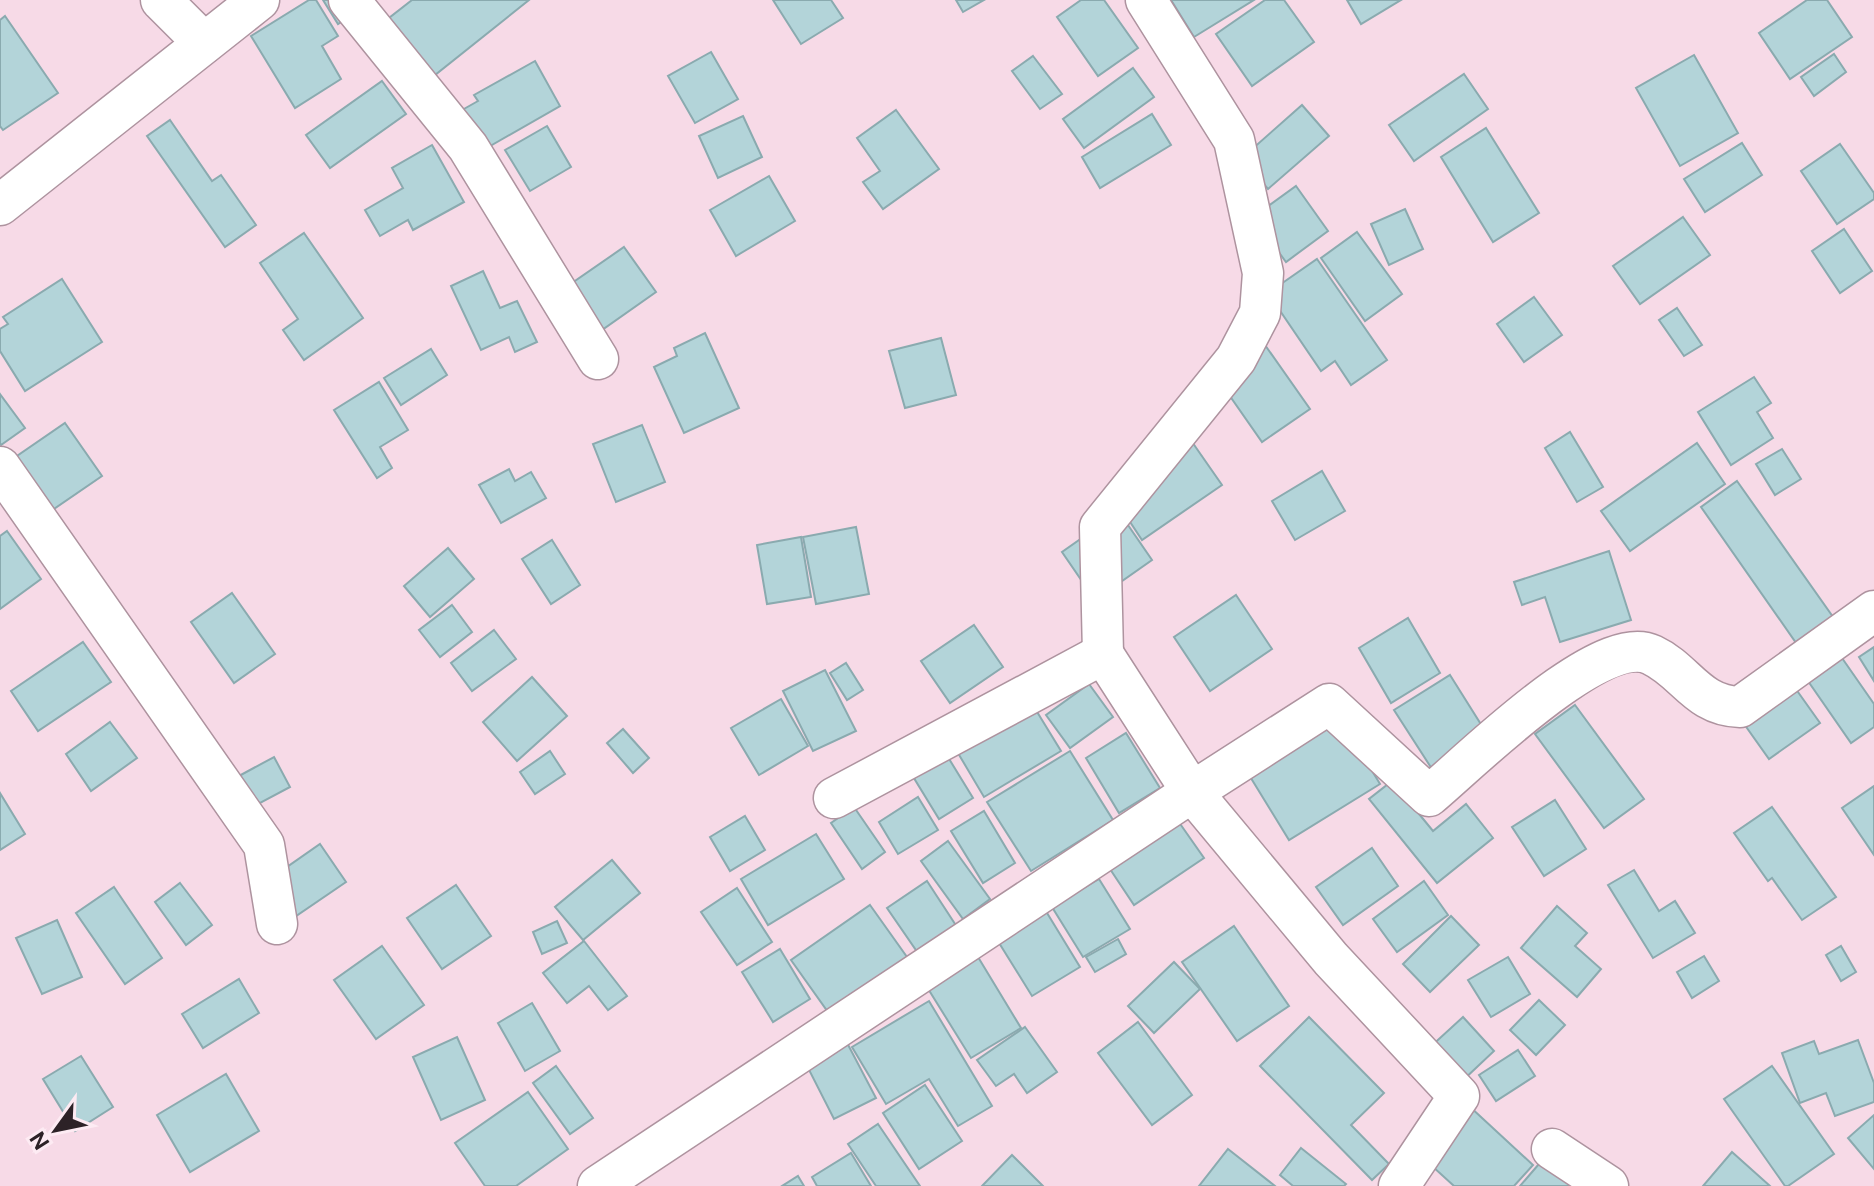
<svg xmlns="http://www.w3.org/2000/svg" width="1874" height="1186" viewBox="0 0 1874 1186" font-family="'DM Sans',sans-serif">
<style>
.building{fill:#b3d4d9;stroke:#8aaaaf;stroke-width:2}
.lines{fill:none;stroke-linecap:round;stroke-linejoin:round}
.street-casing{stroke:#ae939f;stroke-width:43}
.street{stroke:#fff;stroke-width:40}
</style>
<rect width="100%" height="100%" fill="#f7dae7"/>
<!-- building -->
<g class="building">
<path d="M309,0H316L338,36L322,46L341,79L295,108L251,36Z"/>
<path d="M323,0H347L355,13L338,24Z"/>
<path d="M412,0H529L435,75L389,18Z"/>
<path d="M773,0H831L843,18L801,44Z"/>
<path d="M956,0H984L963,12Z"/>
<path d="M1081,0H1104L1138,48L1098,76L1057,17Z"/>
<path d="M1171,0H1254L1194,37Z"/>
<path d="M1265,0H1284L1314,42L1252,86L1216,34Z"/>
<path d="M1347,0H1401L1361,24Z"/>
<path d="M1807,0H1827L1852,37L1790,79L1759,33Z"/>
<path d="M5,16L58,93L3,130L0,126V20Z"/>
<path d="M711,52L738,99L695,123L668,76Z"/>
<path d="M1834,54L1846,72L1814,96L1801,77Z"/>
<path d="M1694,55L1738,133L1680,166L1636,88Z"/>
<path d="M1033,56L1062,94L1040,109L1012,71Z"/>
<path d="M535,61L560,106L478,153L455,114L478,101L474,95Z"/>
<path d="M1133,68L1154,97L1084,148L1063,119Z"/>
<path d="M1464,74L1488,109L1414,161L1389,125Z"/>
<path d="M382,81L406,114L330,168L306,135Z"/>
<path d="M1302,105L1329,136L1268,189L1242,158Z"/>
<path d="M896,110L939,169L883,209L863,182L880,171L857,138Z"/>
<path d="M1152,114L1171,145L1100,188L1082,157Z"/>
<path d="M743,116L762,157L718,178L699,136Z"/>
<path d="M170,120L212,181L221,175L256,225L225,247L147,136Z"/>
<path d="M547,126L571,167L530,191L505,150Z"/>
<path d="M1486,128L1539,213L1493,242L1441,157Z"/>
<path d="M1742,143L1762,175L1705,212L1684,179Z"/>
<path d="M1840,144L1874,193V199L1837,224L1801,171Z"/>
<path d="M432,145L464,202L413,230L408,220L380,236L365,210L403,188L392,168Z"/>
<path d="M769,176L795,221L736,256L710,210Z"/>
<path d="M1296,186L1328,231L1286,262L1253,217Z"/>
<path d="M1405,209L1423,249L1389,265L1371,224Z"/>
<path d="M1683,217L1710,255L1640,304L1613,266Z"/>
<path d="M1844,229L1872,271L1840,293L1812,251Z"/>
<path d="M1357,232L1402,294L1365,321L1321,258Z"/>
<path d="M304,233L363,318L304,360L283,330L298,319L260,263Z"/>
<path d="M624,247L656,292L592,337L559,292Z"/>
<path d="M1317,259L1387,360L1351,385L1335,361L1321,371L1268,293Z"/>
<path d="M483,271L500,308L517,301L537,342L515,352L509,337L481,350L451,286Z"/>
<path d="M62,279L102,342L25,391L0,351V329L8,324L3,317Z"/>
<path d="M1534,297L1562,335L1524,362L1497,324Z"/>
<path d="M1677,308L1702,345L1684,356L1659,320Z"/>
<path d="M705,333L739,408L684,433L654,367L677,356L674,348Z"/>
<path d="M941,338L956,395L905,408L889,351Z"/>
<path d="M1265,345L1310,409L1262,442L1218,379Z"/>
<path d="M431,349L447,375L401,405L384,378Z"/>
<path d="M1754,377L1771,403L1757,412L1773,438L1731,465L1698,412Z"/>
<path d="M379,382L408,430L380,447L392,468L377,478L334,410Z"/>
<path d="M0,394L25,428L1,445L0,443Z"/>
<path d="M65,423L102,476L51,511L14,458Z"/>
<path d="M642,425L665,482L616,502L593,444Z"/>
<path d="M1570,432L1603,487L1577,502L1545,448Z"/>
<path d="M1190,439L1222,485L1142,540L1111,493Z"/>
<path d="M1697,443L1725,484L1630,551L1601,511Z"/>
<path d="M1782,449L1801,479L1775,495L1756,464Z"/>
<path d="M509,469L515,481L531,472L546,498L501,523L479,485Z"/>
<path d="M1322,471L1345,511L1295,540L1272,501Z"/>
<path d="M1737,481L1838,624L1801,650L1701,507Z"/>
<path d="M1119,512L1152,560L1095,600L1062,552Z"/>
<path d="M856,527L869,594L816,604L803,537Z"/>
<path d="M7,531L41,579L0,609V536Z"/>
<path d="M801,537L811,597L767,604L757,545Z"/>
<path d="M552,540L580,585L551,604L522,559Z"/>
<path d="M448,548L474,579L430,617L404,586Z"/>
<path d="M1609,551L1631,620L1560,642L1545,597L1522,605L1514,582Z"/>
<path d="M232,593L275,654L234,683L191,622Z"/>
<path d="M1236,595L1272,649L1210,691L1174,637Z"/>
<path d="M452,605L472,632L440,657L419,630Z"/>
<path d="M1408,618L1440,673L1391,703L1359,648Z"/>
<path d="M974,625L1003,667L950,703L921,661Z"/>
<path d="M494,630L516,659L472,691L451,663Z"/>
<path d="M83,642L111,682L38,731L11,691Z"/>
<path d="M1874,647V681L1859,657Z"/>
<path d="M1842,658L1874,704V727L1851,743L1808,681Z"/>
<path d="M846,663L863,690L847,700L830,673Z"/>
<path d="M825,670L856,731L813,751L783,691Z"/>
<path d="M1450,675L1487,734L1432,769L1394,710Z"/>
<path d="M532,677L567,716L517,761L483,722Z"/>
<path d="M1089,684L1113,717L1070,748L1046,715Z"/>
<path d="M1793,685L1820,723L1769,759L1742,721Z"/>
<path d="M781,699L808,746L759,775L731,728Z"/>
<path d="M1031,702L1061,751L984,797L955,748Z"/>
<path d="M1575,705L1644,799L1604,828L1535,734Z"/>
<path d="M1337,713L1380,784L1289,840L1246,770Z"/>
<path d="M110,722L137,758L91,791L66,754Z"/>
<path d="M623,729L649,758L633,773L607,743Z"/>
<path d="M1126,733L1160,788L1119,813L1086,758Z"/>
<path d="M943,749L973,798L939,819L909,770Z"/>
<path d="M550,751L565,774L535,794L520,772Z"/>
<path d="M1070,751L1113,820L1031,871L987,802Z"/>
<path d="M274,757L290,787L241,813L226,783Z"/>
<path d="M1392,781L1433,831L1466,804L1493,838L1437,883L1369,799Z"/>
<path d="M1874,786V855L1842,808Z"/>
<path d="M0,793L25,834L0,850Z"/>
<path d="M918,797L938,830L898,854L879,822Z"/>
<path d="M1555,800L1586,849L1544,876L1512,827Z"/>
<path d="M854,807L885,852L862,869L831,823Z"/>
<path d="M1772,807L1836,897L1802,920L1772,878L1768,881L1734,833Z"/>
<path d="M984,811L1015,863L983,883L951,831Z"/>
<path d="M745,816L765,850L730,871L710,837Z"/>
<path d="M1176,818L1204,858L1134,905L1108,866Z"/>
<path d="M816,834L844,879L768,925L741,879Z"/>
<path d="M948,841L990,899L963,919L921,861Z"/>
<path d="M320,844L346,882L277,929L251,892Z"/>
<path d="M1372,848L1398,886L1343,925L1316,887Z"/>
<path d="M612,860L640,893L583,940L555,907Z"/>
<path d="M1634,870L1659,911L1675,901L1695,933L1653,958L1608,885Z"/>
<path d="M1099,879L1130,929L1083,957L1052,907Z"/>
<path d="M927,881L957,927L918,953L887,908Z"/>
<path d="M1424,881L1448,915L1397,952L1373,919Z"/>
<path d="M180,883L212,925L186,945L155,902Z"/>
<path d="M456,885L491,936L442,969L407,918Z"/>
<path d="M114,887L162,958L125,984L76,913Z"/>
<path d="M737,888L772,942L737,965L701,912Z"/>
<path d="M870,905L907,957L828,1012L791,960Z"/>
<path d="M1557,906L1587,933L1575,946L1601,969L1577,997L1521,948Z"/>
<path d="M1044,908L1080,967L1032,996L996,938Z"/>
<path d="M1451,916L1479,945L1430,992L1403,964Z"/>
<path d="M57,920L82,977L42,994L16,938Z"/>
<path d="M557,921L567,943L542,954L533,932Z"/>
<path d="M1234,926L1289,1006L1237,1041L1182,962Z"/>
<path d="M1118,939L1126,954L1095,972L1086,957Z"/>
<path d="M584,941L627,996L608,1010L589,986L567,1003L543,973Z"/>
<path d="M382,946L424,1005L376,1039L334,980Z"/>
<path d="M1841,946L1856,972L1841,981L1826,955Z"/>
<path d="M780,949L810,999L773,1022L742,972Z"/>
<path d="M1704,956L1719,981L1692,998L1677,972Z"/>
<path d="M978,957L1021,1028L971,1058L927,987Z"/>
<path d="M1508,957L1530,994L1491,1017L1468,980Z"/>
<path d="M1174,962L1200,989L1154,1033L1128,1006Z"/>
<path d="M239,979L259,1013L203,1048L182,1014Z"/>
<path d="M1539,1000L1565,1025L1536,1055L1510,1030Z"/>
<path d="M929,1001L992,1106L958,1126L929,1079L886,1104L852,1047Z"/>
<path d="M532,1003L560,1051L525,1071L498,1023Z"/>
<path d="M1309,1017L1384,1093L1351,1125L1389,1164L1372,1180L1260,1066Z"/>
<path d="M1463,1017L1494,1051L1460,1083L1428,1049Z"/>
<path d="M1138,1022L1192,1095L1152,1125L1098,1053Z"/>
<path d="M1025,1027L1057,1072L1027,1093L1014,1074L996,1086L977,1060Z"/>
<path d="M457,1037L485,1100L441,1120L413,1057Z"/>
<path d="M845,1039L876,1098L834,1119L804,1060Z"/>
<path d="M1858,1040L1874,1083V1102L1835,1116L1826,1093L1800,1103L1782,1053L1814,1041L1819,1054Z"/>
<path d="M1518,1050L1535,1076L1496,1101L1479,1075Z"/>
<path d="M81,1056L113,1107L75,1131L43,1079Z"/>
<path d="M556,1066L593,1118L570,1134L533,1083Z"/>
<path d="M1772,1066L1834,1154L1788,1186H1785L1724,1099Z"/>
<path d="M226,1074L259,1131L190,1172L157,1115Z"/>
<path d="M925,1085L962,1141L919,1169L883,1113Z"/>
<path d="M528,1092L568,1149L516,1186H485L455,1143Z"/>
<path d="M1468,1105L1533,1165L1514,1186H1454L1421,1156Z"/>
<path d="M1874,1115V1169L1848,1138Z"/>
<path d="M878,1124L920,1186H876L848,1144Z"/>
<path d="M1301,1148L1346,1184L1344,1186H1293L1280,1175Z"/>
<path d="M1228,1149L1275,1186H1199Z"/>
<path d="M1732,1152L1770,1186H1703Z"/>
<path d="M851,1153L871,1186H817L812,1177Z"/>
<path d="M1012,1155L1043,1186H982Z"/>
<path d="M1545,1157L1578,1186H1520Z"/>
<path d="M798,1176L804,1186H782Z"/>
</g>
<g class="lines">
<defs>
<g id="street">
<path d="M161,0L204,43"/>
<path d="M349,0L468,147L598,359"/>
<path d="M0,205L259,0"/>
<path d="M0,467L264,845L277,924"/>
<path d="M1103,654L1100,527L1236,359L1260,313L1263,273L1234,140L1146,0"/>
<path d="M834,798L1103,654L1192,792L1331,959L1459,1096L1399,1186"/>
<path d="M1552,1149L1608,1186"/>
<path d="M598,1186L1192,792L1329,704L1429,796C1469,763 1601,630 1652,655C1686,671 1697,706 1740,707L1874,611"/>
</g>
</defs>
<!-- street casing -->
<use href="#street" class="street-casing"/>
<!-- street -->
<use href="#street" class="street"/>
</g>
<!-- north arrow -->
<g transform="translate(56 1130) rotate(237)" stroke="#fdebf3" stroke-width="6" paint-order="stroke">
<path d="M0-6L14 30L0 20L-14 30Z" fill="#2d2227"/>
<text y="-12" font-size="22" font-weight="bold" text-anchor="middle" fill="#2d2227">N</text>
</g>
</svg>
